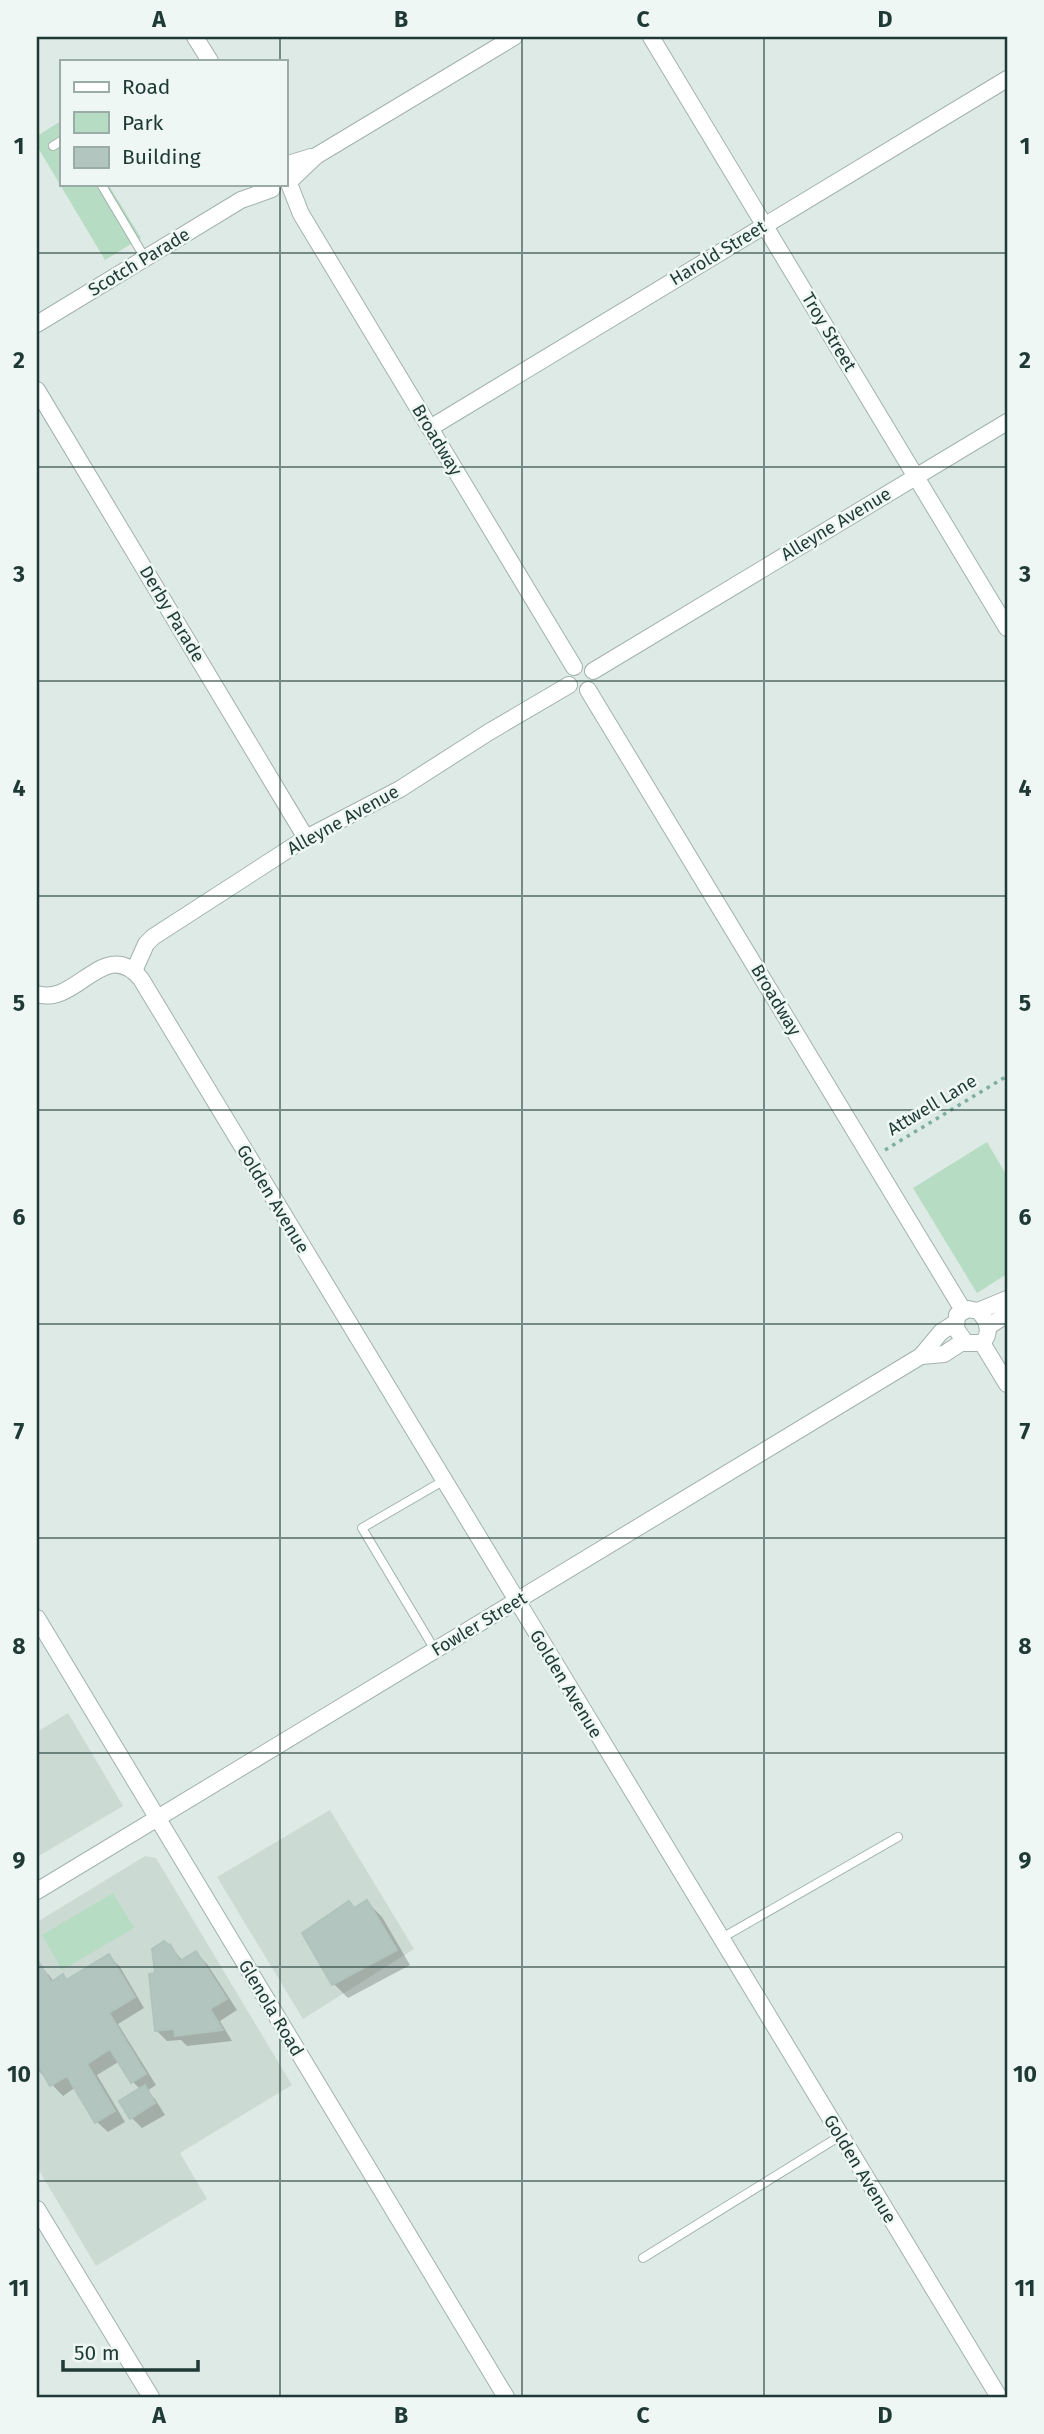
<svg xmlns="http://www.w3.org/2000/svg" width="1044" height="2434" viewBox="0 0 1044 2434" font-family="'Fira Sans',sans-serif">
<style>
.built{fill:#ccdad4}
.green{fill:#b6dcc3}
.shadow{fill:#0003}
.building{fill:#b3c5bf;stroke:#b0c4bd;stroke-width:2}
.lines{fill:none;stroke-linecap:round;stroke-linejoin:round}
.service-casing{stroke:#a1b2ac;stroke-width:10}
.minor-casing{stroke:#a1b2ac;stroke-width:18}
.path{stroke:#7eaea2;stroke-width:3.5;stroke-dasharray:3.5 5;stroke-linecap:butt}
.service{stroke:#fff;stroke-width:8}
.minor{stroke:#fff;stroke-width:16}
.grid{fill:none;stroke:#1f3a34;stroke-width:2;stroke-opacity:0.55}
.labels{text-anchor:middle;stroke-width:5;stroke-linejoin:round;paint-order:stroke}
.street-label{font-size:18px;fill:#1f3a34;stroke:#eef7f3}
.neatline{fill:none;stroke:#1f3a34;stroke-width:2.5}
.grid-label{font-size:23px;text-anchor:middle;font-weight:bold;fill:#1f3a34}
</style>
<rect width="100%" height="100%" fill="#deeae5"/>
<!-- built -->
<g class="built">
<path d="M68,1713L123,1806L37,1857V1732Z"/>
<path d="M330,1810L414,1949L303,2019L217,1877Z"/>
<path d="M145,1856L156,1858L292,2085L180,2153L207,2199L96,2266L37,2167V1922Z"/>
</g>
<!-- green -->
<g class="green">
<path d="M61,121V184H108L141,238L105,260L37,146V136Z"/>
<path d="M987,1142L1007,1176V1274L977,1293L913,1188Z"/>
<path d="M113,1893L134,1928L62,1970L42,1935Z"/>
</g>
<!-- shadow -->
<g class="shadow">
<path d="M367,1902L382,1917L410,1965L348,1998L334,1984L355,1909Z"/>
<path d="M170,1946L183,1961L196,1953L207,1964L237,2010L220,2021L232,2041L187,2046L181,2040L167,2041L156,2030L157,1975Z"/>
<path d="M109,1956L120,1967L144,2008L118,2024L156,2085L147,2091L155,2099L165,2115L142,2128L131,2117L141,2090L133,2082L120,2061L97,2075L125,2122L108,2132L97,2122L76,2087L63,2096L37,2069V1965L49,1975L54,1982L67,1981Z"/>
</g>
<!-- building -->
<g class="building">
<path d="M367,1900L397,1950L332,1985L302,1933L349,1901L354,1908Z"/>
<path d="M164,1941L168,1945L170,1944L180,1961L196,1951L227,1999L210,2009L223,2030L175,2036L174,2029L155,2031L149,1974L155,1973L152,1949Z"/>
<path d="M109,1954L135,1997L109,2013L146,2074L131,2083L110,2049L87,2064L115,2111L95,2123L67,2076L50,2086L37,2063V1959L51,1982L63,1974L66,1980Z"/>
<path d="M145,2085L155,2103L130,2119L119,2101Z"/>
</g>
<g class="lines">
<defs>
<g id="service">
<path d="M53,146L61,141"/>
<path d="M101,184L145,258"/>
<path d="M435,1650L362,1528L443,1481"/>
<path d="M720,1939L898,1837"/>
<path d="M643,2258L840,2136"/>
</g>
<g id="minor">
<path d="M195,37L210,61"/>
<path d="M651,37L1007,628"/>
<path d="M285,165L311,157"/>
<path d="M293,178L316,156L514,37"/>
<path d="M290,186L301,214L574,667"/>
<path d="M37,324L241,200L272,189"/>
<path d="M37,390L306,838"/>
<path d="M430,428L1007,79"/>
<path d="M593,671L1007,422"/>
<path d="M588,690L963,1310"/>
<path d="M134,971L146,944L153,937L306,838L400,789L489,732L569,685"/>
<path d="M37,994C76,1007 105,935 141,979L999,2397"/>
<path d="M968,1309L978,1311C988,1320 992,1333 982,1343H966L956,1329L957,1315Z"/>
<path d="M978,1311L1007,1299"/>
<path d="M988,1327L1007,1314"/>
<path d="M982,1343L1007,1384"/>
<path d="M921,1356L944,1354L964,1341"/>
<path d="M37,1618L506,2397"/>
<path d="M37,1891L921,1356L941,1332L955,1323"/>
<path d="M37,2209L151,2397"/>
</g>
</defs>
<!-- service casing -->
<use href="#service" class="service-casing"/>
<!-- minor casing -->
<use href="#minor" class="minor-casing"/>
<!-- path -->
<path class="path" d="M885,1150L1007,1076"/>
<!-- service -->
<use href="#service" class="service"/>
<!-- minor -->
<use href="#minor" class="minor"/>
</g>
<!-- grid -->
<path class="grid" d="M280,37V61M522,37V2397M764,37V2397M280,184V2397M37,253H1007M37,467H1007M37,681H1007M37,896H1007M37,1110H1007M37,1324H1007M37,1538H1007M37,1753H1007M37,1967H1007M37,2181H1007"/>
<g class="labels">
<!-- street labels -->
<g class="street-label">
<text transform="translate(718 253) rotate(-31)" y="6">Harold Street</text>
<text transform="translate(139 262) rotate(-31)" y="6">Scotch Parade</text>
<text transform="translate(829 332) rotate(59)" y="6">Troy Street</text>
<text transform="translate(437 440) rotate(59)" y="6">Broadway</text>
<text transform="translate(836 524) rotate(-31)" y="6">Alleyne Avenue</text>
<text transform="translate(172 614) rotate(59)" y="6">Derby Parade</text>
<text transform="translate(343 820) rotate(-29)" y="6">Alleyne Avenue</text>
<text transform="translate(776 1000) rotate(59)" y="6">Broadway</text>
<text transform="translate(932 1105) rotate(-31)" y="6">Attwell Lane</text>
<text transform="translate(273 1199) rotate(59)" y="6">Golden Avenue</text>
<text transform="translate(479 1624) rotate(-31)" y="6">Fowler Street</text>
<text transform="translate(566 1684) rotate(59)" y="6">Golden Avenue</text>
<text transform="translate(271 2008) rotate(59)" y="6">Glenola Road</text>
<text transform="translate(860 2169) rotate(59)" y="6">Golden Avenue</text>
</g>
</g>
<!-- border -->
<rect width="1044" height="2434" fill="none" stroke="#eef7f3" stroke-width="77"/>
<!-- legend -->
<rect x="60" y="60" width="228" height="126" fill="#eef7f3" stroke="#9baba7" stroke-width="2"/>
<rect x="74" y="82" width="35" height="10" fill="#ffffff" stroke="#9baba7" stroke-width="2"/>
<text x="122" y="94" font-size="21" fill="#1f3a34">Road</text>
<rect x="74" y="112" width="35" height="21" fill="#b6dcc3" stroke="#9baba7" stroke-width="2"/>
<text x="122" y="130" font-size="21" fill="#1f3a34">Park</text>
<rect x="74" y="147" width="35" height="21" fill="#b3c5bf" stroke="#9baba7" stroke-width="2"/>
<text x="122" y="164" font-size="21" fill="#1f3a34">Building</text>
<!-- scale -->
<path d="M63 2360v10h135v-10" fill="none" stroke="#1f3a34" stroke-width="3.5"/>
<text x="74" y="2360" font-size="21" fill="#1f3a34" stroke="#eef7f3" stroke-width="5" paint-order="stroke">50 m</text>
<rect x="38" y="38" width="968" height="2358" class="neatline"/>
<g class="grid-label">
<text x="159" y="27">A</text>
<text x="401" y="27">B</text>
<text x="643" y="27">C</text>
<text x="885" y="27">D</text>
<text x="19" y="154">1</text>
<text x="1025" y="154">1</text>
<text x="19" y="368">2</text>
<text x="1025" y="368">2</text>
<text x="19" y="582">3</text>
<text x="1025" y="582">3</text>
<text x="19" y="796">4</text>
<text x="1025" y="796">4</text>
<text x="19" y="1011">5</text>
<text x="1025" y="1011">5</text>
<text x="19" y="1225">6</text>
<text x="1025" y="1225">6</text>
<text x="19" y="1439">7</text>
<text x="1025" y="1439">7</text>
<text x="19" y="1654">8</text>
<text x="1025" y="1654">8</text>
<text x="19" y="1868">9</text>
<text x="1025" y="1868">9</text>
<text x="19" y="2082">10</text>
<text x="1025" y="2082">10</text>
<text x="19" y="2296">11</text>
<text x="1025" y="2296">11</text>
<text x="159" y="2423">A</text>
<text x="401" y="2423">B</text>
<text x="643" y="2423">C</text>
<text x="885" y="2423">D</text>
</g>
</svg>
